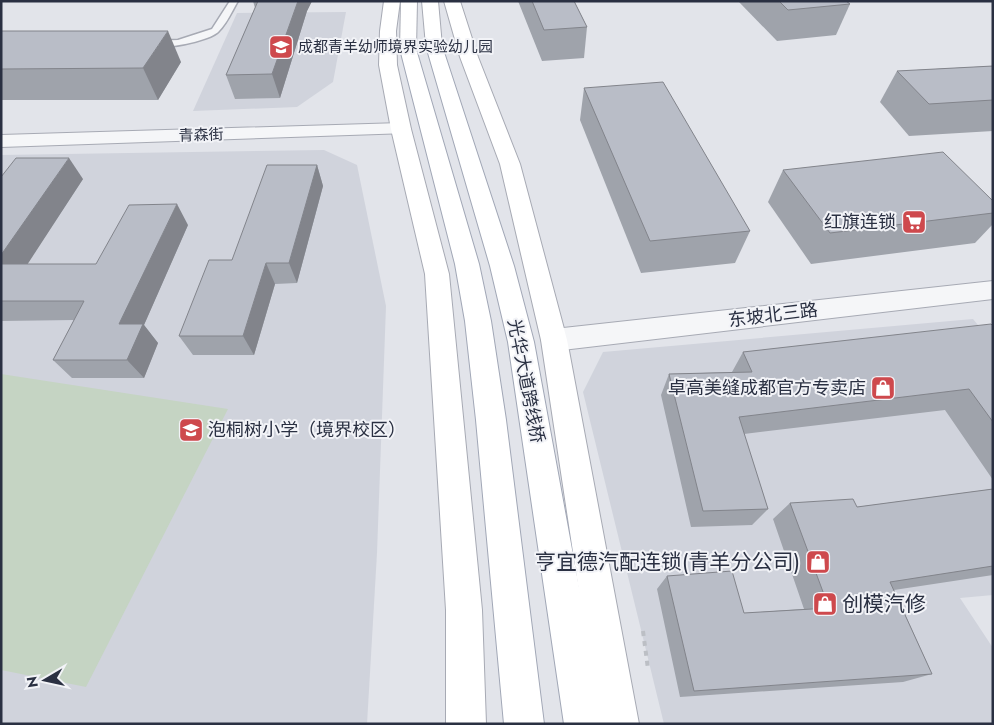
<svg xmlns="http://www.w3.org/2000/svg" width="994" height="725" viewBox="0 0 994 725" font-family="Jost,'Noto Sans SC',sans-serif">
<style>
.built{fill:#d0d3dc}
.green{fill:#c5d4c3}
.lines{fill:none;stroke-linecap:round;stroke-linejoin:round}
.lane-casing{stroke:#a7aab4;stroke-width:3}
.street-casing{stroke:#a7aab4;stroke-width:2}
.secondary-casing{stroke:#a7aab4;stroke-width:2}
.primary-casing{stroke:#a1a7b6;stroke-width:2}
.path{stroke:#bcbfc5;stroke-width:4;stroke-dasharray:5 5;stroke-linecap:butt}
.lane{fill:#f5f6f8;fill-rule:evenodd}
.street{fill:#f5f6f8;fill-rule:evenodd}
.secondary{fill:#fff;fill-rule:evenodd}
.primary{fill:#fff;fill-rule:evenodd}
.wall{fill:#9fa3ab}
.shaded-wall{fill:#82848b}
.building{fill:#b9bdc7;stroke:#82848b}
.labels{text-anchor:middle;stroke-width:4;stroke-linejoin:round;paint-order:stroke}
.far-poi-label{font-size:15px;fill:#2a3042;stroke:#f2f3f7;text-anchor:start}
.far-street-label{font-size:15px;fill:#2a3042;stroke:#f2f3f7}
.poi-label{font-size:18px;fill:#2a3042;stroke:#f2f3f7;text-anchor:end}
.street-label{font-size:18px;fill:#2a3042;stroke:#f2f3f7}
.near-poi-label{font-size:21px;fill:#2a3042;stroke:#f2f3f7;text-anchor:end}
</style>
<rect width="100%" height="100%" fill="#e2e4ea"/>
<!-- built -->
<g class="built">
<path d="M346,12L333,82L297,107L193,111L237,13Z"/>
<path d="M324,150L357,165L386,306L377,553L367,724H1V155Z"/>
<path d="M973,319L993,343V595L960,598L993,648V724H664L583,392L603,352Z"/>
</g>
<!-- green -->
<path class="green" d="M1,374L228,409L86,687L1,670Z"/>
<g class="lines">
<defs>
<path id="lane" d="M230,1H238C232,11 227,23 219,31C211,41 158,52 148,44L153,41L178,40L212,29Z"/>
<g id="street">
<path d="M401,123L408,125L411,129L408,133L1,147V135Z"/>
<path d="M993,281V299L554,351L545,347L541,340L545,333L554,329Z"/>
</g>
<g id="secondary">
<path d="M384,1H400L396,31L397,65L411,129L449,274L482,610L486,724H446V610L425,274L391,129L379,65L380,31Z"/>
<path d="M401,1H417L416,49L414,53H402L400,49Z"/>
<path d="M422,1H438L442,46L440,50H428L426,46Z"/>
<path d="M444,1H460L478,57L520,164L567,340L639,724H599L541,340L500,164L460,57Z"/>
</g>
<g id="primary">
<path d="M434,41L440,42L442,46L514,266L534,342L604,724H564L508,342L490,266L426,46L428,42Z"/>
<path d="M408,44L414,45L416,49L479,264L491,321L506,420L544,724H504L476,420L465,321L455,264L400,49L402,45Z"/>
</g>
</defs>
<!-- lane casing -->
<use href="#lane" class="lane-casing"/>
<!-- street casing -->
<use href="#street" class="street-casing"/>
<!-- secondary casing -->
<use href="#secondary" class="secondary-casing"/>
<!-- primary casing -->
<use href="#primary" class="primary-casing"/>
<!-- path -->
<path class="path" d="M643,631L648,669"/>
<!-- lane -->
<use href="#lane" class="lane"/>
<!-- street -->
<use href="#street" class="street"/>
<!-- secondary -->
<use href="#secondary" class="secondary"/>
<!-- primary -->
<use href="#primary" class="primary"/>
</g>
<!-- wall -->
<g class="wall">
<path d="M253,1H312L307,11L280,98L235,99L226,75L255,8Z"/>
<path d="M518,1H574L587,27L584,58L542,61Z"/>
<path d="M738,1H846L850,4L836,35L777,41Z"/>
<path d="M1,31L181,62L158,100H1Z"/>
<path d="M993,66V131L909,136L880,102L897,71Z"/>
<path d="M584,88L750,231L735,263L641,273L580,120Z"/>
<path d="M317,165L323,186L297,283L275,284L254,355H193L179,336L232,260Z"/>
<path d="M783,170L993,201V224L975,243L811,264L768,202Z"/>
<path d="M1,177L83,179L27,264H96L188,225L144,325L158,343L144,378H72L53,360L74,320L1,321Z"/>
<path d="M993,326V480L945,410L744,434L768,509L752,525L691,527L661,395L669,374L732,372L743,352Z"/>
<path d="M993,489V575L894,590L932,674L903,682L680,697L657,589L667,576L744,613L804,609L773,519L790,503L857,507Z"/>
</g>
<!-- shaded-wall -->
<g class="shaded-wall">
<path d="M298,1H312L307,11L280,98L272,74Z"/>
<path d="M168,31L181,62L158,100L143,68Z"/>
<path d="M69,158L83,179L14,285L1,272V255Z"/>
<path d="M317,165L323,186L297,283L289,263Z"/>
<path d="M177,204L188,225L144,325L158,343L144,378L127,360L119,324Z"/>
<path d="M266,263L275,284L254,355L243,336Z"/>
</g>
<!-- building -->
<g class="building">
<path d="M258,1H298L272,74L226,75Z"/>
<path d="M532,1H574L587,27L544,30Z"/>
<path d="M779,1H846L850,4L788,10Z"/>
<path d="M1,31H168L143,68L1,69Z"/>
<path d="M993,66V100L929,104L897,71Z"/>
<path d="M663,82L750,231L650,241L584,88Z"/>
<path d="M943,152L993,201V213L830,233L783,170Z"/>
<path d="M16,158H69L1,255V177Z"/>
<path d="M267,165H317L289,263H266L243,336H179L209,260H232Z"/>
<path d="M177,204L119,324H143L127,360H53L84,301H1V264H96L129,205Z"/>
<path d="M991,324L993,326V422L969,389L739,417L768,509L703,511L669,374L752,372L743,352Z"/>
<path d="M993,489V566L890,582L932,674L694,691L667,576L732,571L744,613L829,608L790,503L853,499L857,507Z"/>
</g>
<!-- icons -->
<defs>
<symbol id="school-square" viewBox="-11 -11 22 22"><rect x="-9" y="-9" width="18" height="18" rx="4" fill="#ce494d" stroke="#f2f3f7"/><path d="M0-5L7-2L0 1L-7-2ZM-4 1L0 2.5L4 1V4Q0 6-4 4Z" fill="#fff"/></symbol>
<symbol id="supermarket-square" viewBox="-11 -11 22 22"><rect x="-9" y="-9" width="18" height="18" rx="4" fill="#ce494d" stroke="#f2f3f7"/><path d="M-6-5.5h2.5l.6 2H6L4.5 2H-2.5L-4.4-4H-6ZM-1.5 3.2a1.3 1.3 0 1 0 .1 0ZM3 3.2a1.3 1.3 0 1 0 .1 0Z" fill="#fff"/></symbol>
<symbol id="shop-square" viewBox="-11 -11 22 22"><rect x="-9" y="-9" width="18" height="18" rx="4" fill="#ce494d" stroke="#f2f3f7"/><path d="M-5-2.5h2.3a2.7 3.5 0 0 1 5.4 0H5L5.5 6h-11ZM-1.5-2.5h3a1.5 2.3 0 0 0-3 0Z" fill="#fff"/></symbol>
</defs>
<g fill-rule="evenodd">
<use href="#school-square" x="267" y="33" width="28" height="28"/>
<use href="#supermarket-square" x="900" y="208" width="28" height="28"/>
<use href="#shop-square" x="869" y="374" width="28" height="28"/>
<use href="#school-square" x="177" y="416" width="28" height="28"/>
<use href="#shop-square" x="804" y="548" width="28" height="28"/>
<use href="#shop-square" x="811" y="590" width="28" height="28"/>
</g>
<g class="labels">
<!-- far-poi labels -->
<g class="far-poi-label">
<text x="298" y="52">成都青羊幼师境界实验幼儿园</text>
</g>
<!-- far-street labels -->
<g class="far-street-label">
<text transform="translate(201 135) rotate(-2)" y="5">青森街</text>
</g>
<!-- poi labels -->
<g class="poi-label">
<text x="896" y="228">红旗连锁</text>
<text x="866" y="394">卓高美缝成都官方专卖店</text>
<text x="208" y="436" text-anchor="start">泡桐树小学（境界校区）</text>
</g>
<!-- street labels -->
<g class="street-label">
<text transform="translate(773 315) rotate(-7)" y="6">东坡北三路</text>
<text transform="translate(526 381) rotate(79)" y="6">光华大道跨线桥</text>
</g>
<!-- near-poi labels -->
<g class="near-poi-label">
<text x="800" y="569">亨宜德汽配连锁(青羊分公司)</text>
<text x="842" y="611" text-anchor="start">创模汽修</text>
</g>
</g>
<!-- border -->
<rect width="994" height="725" fill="none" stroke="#2a3042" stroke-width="5"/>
<!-- north arrow -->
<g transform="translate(45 680) rotate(261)" stroke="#f2f3f7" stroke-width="4" paint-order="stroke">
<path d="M0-4L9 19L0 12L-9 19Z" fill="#2a3042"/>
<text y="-8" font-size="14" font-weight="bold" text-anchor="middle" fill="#2a3042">N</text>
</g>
</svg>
